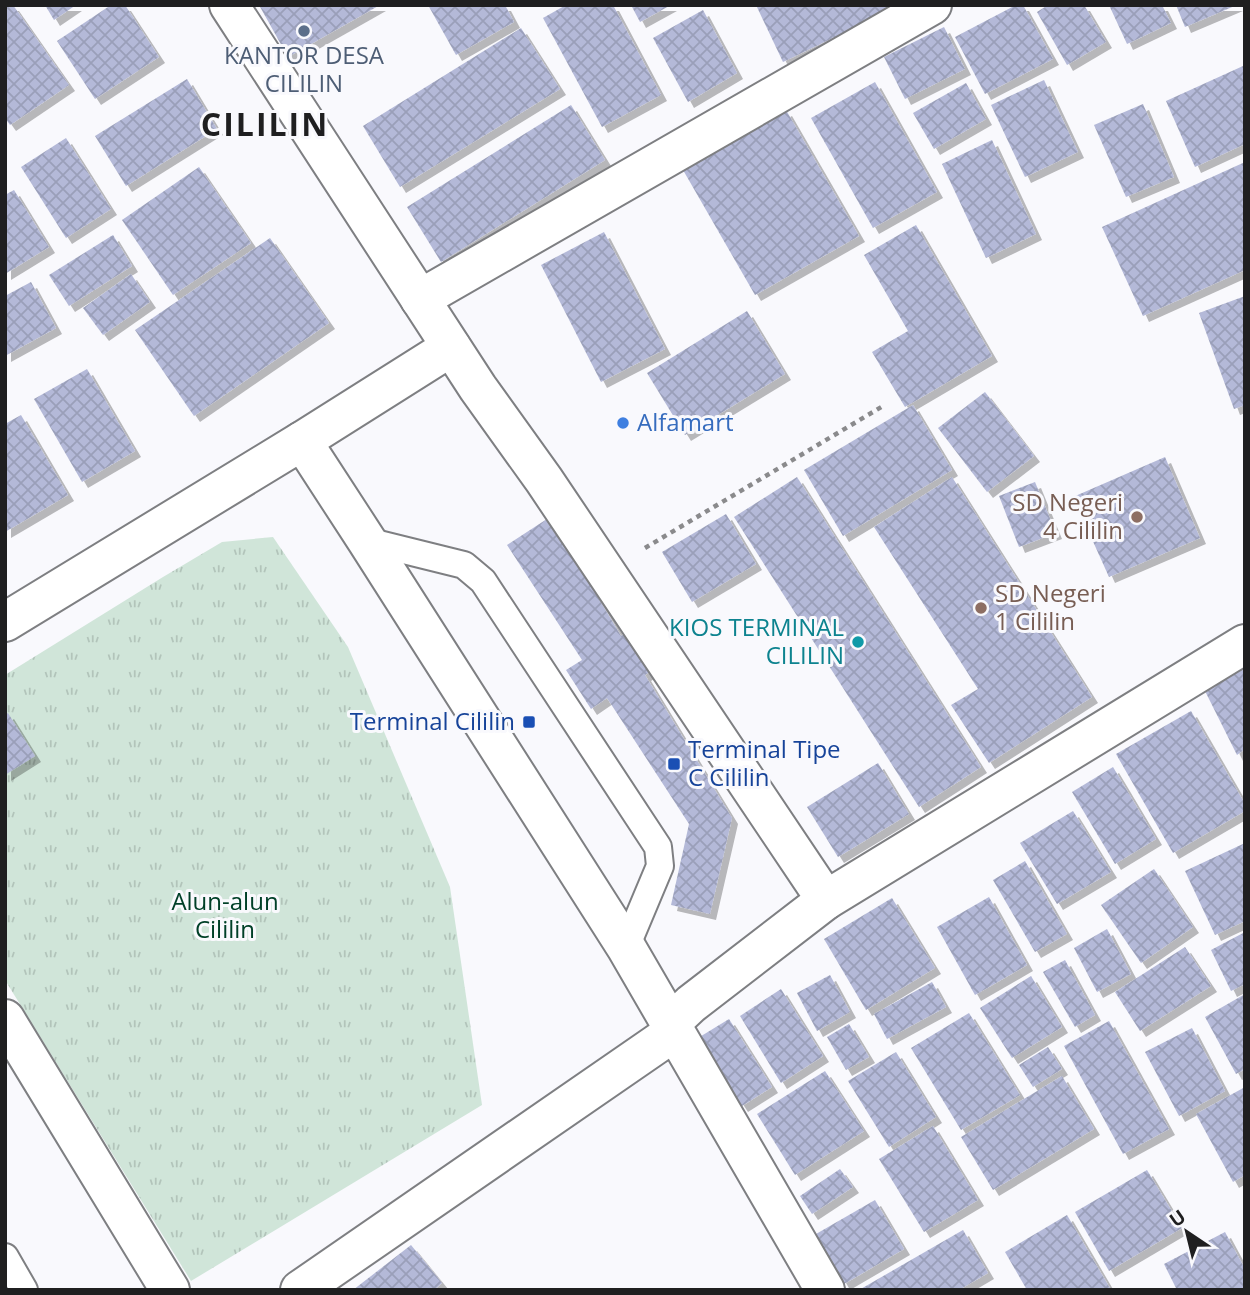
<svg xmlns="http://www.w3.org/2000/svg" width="1250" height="1295" viewBox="0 0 1250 1295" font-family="'Open Sans',sans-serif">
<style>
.park{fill:url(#park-tufts)}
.building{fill:url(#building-cross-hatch);filter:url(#shadow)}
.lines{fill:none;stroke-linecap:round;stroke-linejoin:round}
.service-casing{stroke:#7e7f82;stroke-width:30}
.pedestrian-casing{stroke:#7e7f82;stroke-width:42}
.minor-casing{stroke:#7e7f82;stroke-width:42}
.secondary-casing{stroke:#7e7f82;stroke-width:42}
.path{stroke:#8a8a8c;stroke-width:4.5;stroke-dasharray:5 5;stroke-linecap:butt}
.service{stroke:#fff;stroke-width:26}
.pedestrian{stroke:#fff;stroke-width:38}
.minor{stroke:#fff;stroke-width:38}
.secondary{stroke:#fff;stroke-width:38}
.service-dot{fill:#5c6f8a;stroke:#f9f9fd;stroke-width:2.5}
.shop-dot{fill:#3f7fe0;stroke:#f9f9fd;stroke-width:2.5}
.education-dot{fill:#8d6e63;stroke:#f9f9fd;stroke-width:2.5}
.culture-dot{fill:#0f9aa8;stroke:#f9f9fd;stroke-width:2.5}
.transit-dot{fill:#1a4fb4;stroke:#f9f9fd;stroke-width:2.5}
.labels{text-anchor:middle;stroke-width:6;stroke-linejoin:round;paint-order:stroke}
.service-label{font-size:24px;fill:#4e5e75;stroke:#f9f9fd}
.shop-label{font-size:24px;fill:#366cbe;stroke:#f9f9fd;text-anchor:start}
.education-label{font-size:24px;fill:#785e54;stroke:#f9f9fd;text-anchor:end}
.culture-label{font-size:24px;fill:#0d838f;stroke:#f9f9fd;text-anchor:end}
.transit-label{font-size:24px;fill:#164399;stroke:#f9f9fd;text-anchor:end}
.park-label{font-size:24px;fill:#004028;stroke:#f9f9fd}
.district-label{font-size:32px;font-weight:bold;letter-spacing:2px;fill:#1f1f20;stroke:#f9f9fd}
</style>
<defs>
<pattern id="park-tufts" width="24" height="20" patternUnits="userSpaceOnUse" patternTransform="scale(1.75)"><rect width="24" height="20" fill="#d0e5d9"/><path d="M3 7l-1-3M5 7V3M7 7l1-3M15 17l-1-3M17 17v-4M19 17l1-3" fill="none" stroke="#b2c4ba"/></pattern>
<pattern id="building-cross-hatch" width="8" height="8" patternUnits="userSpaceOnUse" patternTransform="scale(1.75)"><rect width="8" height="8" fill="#b4b9d8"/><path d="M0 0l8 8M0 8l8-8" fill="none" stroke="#9a9fb9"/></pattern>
<filter id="shadow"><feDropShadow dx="6" dy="6" stdDeviation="0" flood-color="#0004"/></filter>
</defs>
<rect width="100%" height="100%" fill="#f9f9fd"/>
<!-- park -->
<path class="park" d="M273,537L348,647L450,887L482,1105L191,1281L5,980V675L163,577L222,542Z"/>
<!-- building -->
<g class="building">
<path d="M5,5H13L69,85L10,125L5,118Z"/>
<path d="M45,5H76L54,20Z"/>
<path d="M111,5H125L159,57L95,99L57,41Z"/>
<path d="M259,5H380L288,57Z"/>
<path d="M428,5H505L514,22L456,55Z"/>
<path d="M566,5H613L661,95L602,127L543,18Z"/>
<path d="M631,5H671L640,22Z"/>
<path d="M756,5H901L783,62Z"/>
<path d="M1016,5H1023L1053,59L985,94L955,37Z"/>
<path d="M1048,5H1084L1106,42L1067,65L1037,12Z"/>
<path d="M1109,5H1162L1171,23L1127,44Z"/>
<path d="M1176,5H1237L1185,27Z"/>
<path d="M703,10L737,73L688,102L653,38Z"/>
<path d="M944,27L965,69L905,99L884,57Z"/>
<path d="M521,28L560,89L400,187L363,126Z"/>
<path d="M1243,66L1245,70V144L1195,167L1166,101Z"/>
<path d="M187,79L217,129L126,186L95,136Z"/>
<path d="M1044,80L1078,152L1025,177L991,105Z"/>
<path d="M875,82L937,192L873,228L811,118Z"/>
<path d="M966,83L986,119L934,149L913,113Z"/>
<path d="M1143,104L1174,177L1126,197L1094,125Z"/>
<path d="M571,105L605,160L441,262L407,207Z"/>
<path d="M786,110L859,236L755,295L683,170Z"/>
<path d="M66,138L111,209L66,238L21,167Z"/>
<path d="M992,140L1036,234L986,258L942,164Z"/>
<path d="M1245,162V270L1143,316L1102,227Z"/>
<path d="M199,167L251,243L173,295L122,220Z"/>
<path d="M14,190L49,247L5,274V195Z"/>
<path d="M916,225L992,356L905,407L872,352L908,331L864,255Z"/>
<path d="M604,232L665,349L601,382L541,265Z"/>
<path d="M113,235L132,266L69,306L49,275Z"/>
<path d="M270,238L329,323L194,416L135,330Z"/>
<path d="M131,274L150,302L103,335L83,308Z"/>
<path d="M31,282L56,328L5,356V296Z"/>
<path d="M1245,296V405L1234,409L1199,313Z"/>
<path d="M747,311L785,374L685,435L647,373Z"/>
<path d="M87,369L135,451L82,482L34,399Z"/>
<path d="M985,392L1034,456L987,492L938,428Z"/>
<path d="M913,405L952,470L843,536L804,470Z"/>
<path d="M21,415L68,495L5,532V424Z"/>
<path d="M1165,457L1200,538L1109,577L1073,497Z"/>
<path d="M797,477L981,767L919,807L734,517Z"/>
<path d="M952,477L1092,697L989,763L951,705L978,689L874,527Z"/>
<path d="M1035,482L1056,533L1019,547L999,496Z"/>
<path d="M726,514L756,564L692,602L662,552Z"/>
<path d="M550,517L621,636L632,629L656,668L645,675L732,818L710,914L671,905L689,824L607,698L591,709L566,670L582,660L507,545Z"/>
<path d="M1234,661L1245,673V749L1237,755L1202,685Z"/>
<path d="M1191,711L1245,804V811L1173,853L1116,754Z"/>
<path d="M8,713L35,756L5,775V715Z"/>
<path d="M878,763L909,814L838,857L807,807Z"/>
<path d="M1113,767L1156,839L1115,864L1072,792Z"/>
<path d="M1073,811L1111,872L1057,904L1020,843Z"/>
<path d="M1245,843V921L1215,935L1185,871Z"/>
<path d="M1025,861L1067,934L1035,952L993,880Z"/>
<path d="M1154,869L1193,927L1141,963L1101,905Z"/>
<path d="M989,897L1027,965L975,995L937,927Z"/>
<path d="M892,898L935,968L866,1010L824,939Z"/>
<path d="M1107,929L1131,974L1097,992L1074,948Z"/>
<path d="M1245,932V984L1231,991L1211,950Z"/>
<path d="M1185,947L1211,986L1140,1031L1115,992Z"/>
<path d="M1065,960L1095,1015L1075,1027L1043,972Z"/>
<path d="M830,975L850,1012L817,1031L797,993Z"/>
<path d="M1031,976L1062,1027L1012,1058L980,1008Z"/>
<path d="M932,982L946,1007L887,1039L874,1014Z"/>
<path d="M781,989L823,1056L781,1083L740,1016Z"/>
<path d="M1245,994V1069L1236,1074L1205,1017Z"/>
<path d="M969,1013L1020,1095L961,1130L911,1048Z"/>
<path d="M729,1019L772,1087L742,1106L698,1038Z"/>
<path d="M1109,1021L1169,1129L1123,1154L1064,1046Z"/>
<path d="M849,1024L869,1057L846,1070L827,1037Z"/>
<path d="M1192,1028L1225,1091L1179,1116L1145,1052Z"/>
<path d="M1048,1047L1062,1069L1033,1087L1019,1065Z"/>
<path d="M896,1052L936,1117L889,1147L848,1081Z"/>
<path d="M825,1071L864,1131L795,1175L757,1114Z"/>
<path d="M1062,1076L1094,1129L993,1190L961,1137Z"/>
<path d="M1245,1087V1175L1233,1182L1196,1114Z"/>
<path d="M933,1126L978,1200L924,1232L879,1159Z"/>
<path d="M840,1169L853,1187L812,1214L800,1196Z"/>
<path d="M1147,1170L1182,1228L1109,1271L1075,1212Z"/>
<path d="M875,1200L904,1249L844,1284L816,1234Z"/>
<path d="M1067,1215L1111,1290H1027L1005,1252Z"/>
<path d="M963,1230L988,1273L959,1290H859Z"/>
<path d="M1225,1232L1245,1269V1290H1177L1164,1264Z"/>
<path d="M411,1245L442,1283L434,1290H353Z"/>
</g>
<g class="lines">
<defs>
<g id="service">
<path d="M367,541L464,565L483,581L658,847L660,866L626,947"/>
<path d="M5,1257L24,1290"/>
</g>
<path id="pedestrian" d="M5,1019L170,1290"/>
<g id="minor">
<path d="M229,5L478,388L544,480L826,900L691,1004L674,1020V1032L300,1290"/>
<path d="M420,299L932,5"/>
<path d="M302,441L451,347"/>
<path d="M826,900L1245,644"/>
</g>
<path id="secondary" d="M5,622L302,441L367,541L626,947L825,1290"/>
</defs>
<!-- service casing -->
<use href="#service" class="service-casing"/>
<!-- pedestrian casing -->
<use href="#pedestrian" class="pedestrian-casing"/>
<!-- minor casing -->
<use href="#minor" class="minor-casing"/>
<!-- secondary casing -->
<use href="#secondary" class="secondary-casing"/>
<!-- path -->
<path class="path" d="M645,548L883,406"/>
<!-- service -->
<use href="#service" class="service"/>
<!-- pedestrian -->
<use href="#pedestrian" class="pedestrian"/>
<!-- minor -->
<use href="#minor" class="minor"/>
<!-- secondary -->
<use href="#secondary" class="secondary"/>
</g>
<!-- markers -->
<circle class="service-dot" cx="304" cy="31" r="7"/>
<circle class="shop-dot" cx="623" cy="423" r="7"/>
<g class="education-dot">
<circle cx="1137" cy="517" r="7"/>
<circle cx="981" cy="608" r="7"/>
</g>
<circle class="culture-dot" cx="858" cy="642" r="7"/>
<g class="transit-dot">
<rect x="522" y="715" width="14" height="14" rx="3.5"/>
<rect x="667" y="757" width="14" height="14" rx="3.5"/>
</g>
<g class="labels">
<!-- service labels -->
<g class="service-label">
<text x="304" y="64">KANTOR DESA<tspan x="304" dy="28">CILILIN</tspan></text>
</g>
<!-- shop labels -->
<g class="shop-label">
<text x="637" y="431">Alfamart</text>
</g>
<!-- education labels -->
<g class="education-label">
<text x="1123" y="511">SD Negeri<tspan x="1123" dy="28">4 Cililin</tspan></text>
<text x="995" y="602" text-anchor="start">SD Negeri<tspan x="995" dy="28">1 Cililin</tspan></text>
</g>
<!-- culture labels -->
<g class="culture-label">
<text x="844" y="636">KIOS TERMINAL<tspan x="844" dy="28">CILILIN</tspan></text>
</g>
<!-- transit labels -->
<g class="transit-label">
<text x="515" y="730">Terminal Cililin</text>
<text x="688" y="758" text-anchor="start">Terminal Tipe<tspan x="688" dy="28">C Cililin</tspan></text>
</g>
<!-- park labels -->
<g class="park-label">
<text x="225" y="910">Alun-alun<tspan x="225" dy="28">Cililin</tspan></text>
</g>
<!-- district labels -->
<g class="district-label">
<text x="265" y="136">CILILIN</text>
</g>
</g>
<!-- border -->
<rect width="1250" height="1295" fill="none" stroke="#1f1f20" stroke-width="14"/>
<!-- north arrow -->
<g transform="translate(1187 1232) rotate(325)" stroke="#f9f9fd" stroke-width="5" paint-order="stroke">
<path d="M0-5L12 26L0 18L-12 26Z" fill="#1f1f20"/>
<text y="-10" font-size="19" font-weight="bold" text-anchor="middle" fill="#1f1f20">U</text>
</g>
</svg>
